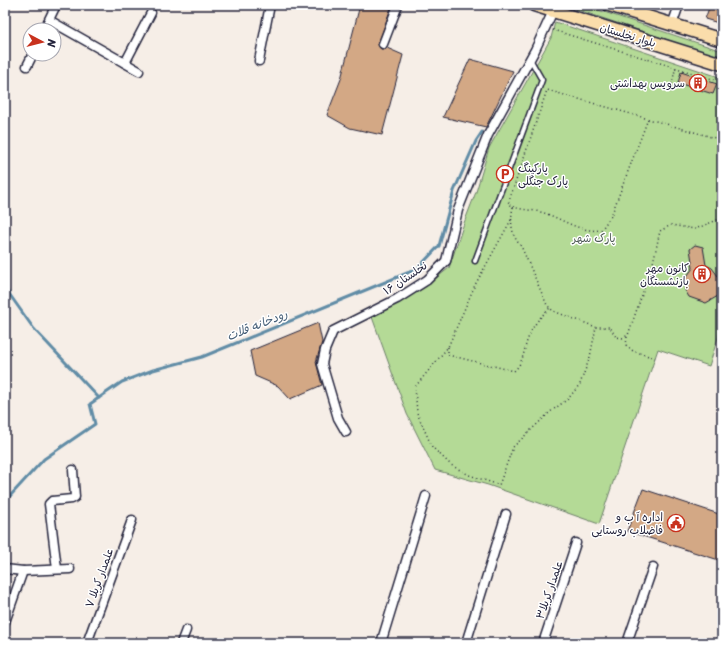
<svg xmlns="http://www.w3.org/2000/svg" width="727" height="648" viewBox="0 0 727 648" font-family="Sriracha,'Playpen Sans Arabic',sans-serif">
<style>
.green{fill:#b4da96;stroke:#6b7e68}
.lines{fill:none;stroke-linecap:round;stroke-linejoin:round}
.stream{stroke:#618ca6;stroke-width:3}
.building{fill:#d3a885;stroke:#22223b}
.service-casing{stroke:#22223b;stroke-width:7}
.minor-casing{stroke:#22223b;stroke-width:11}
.primary-casing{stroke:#22223b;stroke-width:15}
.path{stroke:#22223b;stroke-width:1.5;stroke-dasharray:1 3;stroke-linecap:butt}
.service{stroke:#fff;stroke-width:4}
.minor{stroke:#fff;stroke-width:8}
.primary{stroke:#faddab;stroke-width:12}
.labels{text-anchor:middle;stroke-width:3;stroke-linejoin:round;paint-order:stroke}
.street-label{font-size:11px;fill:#22223b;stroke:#fff}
.poi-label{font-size:11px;fill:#22223b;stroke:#fff;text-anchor:end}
.park-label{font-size:11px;fill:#4e5956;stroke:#fff}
.water-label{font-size:12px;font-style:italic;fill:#476079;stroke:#fff}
</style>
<rect width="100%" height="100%" fill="#f6eee7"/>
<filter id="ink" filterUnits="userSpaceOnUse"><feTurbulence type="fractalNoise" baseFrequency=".025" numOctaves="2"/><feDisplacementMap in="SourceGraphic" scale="8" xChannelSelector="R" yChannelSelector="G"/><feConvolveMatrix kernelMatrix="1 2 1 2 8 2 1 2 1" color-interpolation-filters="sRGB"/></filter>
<g filter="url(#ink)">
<!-- green -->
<g class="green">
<path d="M563,5H583L722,51V58Z"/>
<path d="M555,22L722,78V325L709,366L658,349L599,524L488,485L435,470L407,414L372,317L425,287L449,268L464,223L476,192L489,148L542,54L551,38Z"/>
</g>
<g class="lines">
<!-- stream -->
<g class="stream">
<path d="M5,288L34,329L99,398"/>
<path d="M5,498L10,496L44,459L95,424L90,404L122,382L153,370L202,357L417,269L439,246L454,191L476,141L482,132"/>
</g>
</g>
<!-- building -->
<g class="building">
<path d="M360,5H392L378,45L381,49L387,48L403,55L382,135L350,128L327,115L341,79Z"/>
<path d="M710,5H722V24L705,19Z"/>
<path d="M470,59L513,71L486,127L443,117Z"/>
<path d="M681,72L717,84L713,94L678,83Z"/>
<path d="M695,245L703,247L706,265L712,268L718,276L722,275V289L718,296L706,303L689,297L685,290L684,280L693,268L690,249Z"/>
<path d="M318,323L322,342L316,362L322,385L290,399L278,386L255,376L250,351Z"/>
<path d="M643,489L722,515V561L627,531Z"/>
</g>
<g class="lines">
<defs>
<path id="service" d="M475,261L542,80L530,59"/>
<g id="minor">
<path d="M49,20L139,71"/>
<path d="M672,25L679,5"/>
<path d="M44,30L56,5"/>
<path d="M383,44L398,5"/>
<path d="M259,61L270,5"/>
<path d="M125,63L151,13"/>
<path d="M27,66L33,54"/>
<path d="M346,432L338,418L322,364L325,350L333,331L397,299L427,280L446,261L458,210L488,135L535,50L553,11"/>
<path d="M5,569L23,571L70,569"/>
<path d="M57,569L49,504L52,501L72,499L75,497L73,470"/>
<path d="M5,622L23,571"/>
<path d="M87,643L132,520"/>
<path d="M181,643L186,630"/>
<path d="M381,643L426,496"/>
<path d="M466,643L506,514"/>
<path d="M543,643L576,543"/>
<path d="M627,643L653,567"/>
</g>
<g id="primary">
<path d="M534,5L722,64"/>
<path d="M609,5L722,40"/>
</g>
</defs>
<!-- service casing -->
<use href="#service" class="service-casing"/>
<!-- minor casing -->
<use href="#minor" class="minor-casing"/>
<!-- primary casing -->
<use href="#primary" class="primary-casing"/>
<!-- path -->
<g class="path">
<path d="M553,30L722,82"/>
<path d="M670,92L676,66"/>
<path d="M648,119L611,216L601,230C580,233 563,219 544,213C532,209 519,211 508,204L547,90L722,140"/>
<path d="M513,207C510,221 511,236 521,246L547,305L553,311L596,327H610L616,337L623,338L628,335L653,263L660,231L671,225L695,229L722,218"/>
<path d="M511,220L475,285L448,347L415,387L417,413L432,447L451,465L469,475L499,485L513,447L550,412L568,399L580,384L590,357L596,327"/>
<path d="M627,337L626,345L633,351L655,358"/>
<path d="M448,347V355L514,371C525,361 523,349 529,336C533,325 541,316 550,308"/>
</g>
<!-- service -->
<use href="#service" class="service"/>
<!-- minor -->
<use href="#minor" class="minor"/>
<!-- primary -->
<use href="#primary" class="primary"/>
</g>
</g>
<!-- icons -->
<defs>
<symbol id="building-ring" viewBox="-11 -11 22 22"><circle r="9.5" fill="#fff" stroke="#c8321e" stroke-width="1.5"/><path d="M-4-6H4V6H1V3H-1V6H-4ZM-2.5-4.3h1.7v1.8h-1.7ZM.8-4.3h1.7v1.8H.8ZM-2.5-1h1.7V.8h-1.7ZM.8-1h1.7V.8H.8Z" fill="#c8321e"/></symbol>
<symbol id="parking-ring" viewBox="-11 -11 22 22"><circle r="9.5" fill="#fff" stroke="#c8321e" stroke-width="1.5"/><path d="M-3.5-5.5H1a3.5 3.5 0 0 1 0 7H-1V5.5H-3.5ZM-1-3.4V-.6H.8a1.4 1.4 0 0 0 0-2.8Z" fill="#c8321e"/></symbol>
<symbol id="civic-ring" viewBox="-11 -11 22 22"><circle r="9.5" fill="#fff" stroke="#c8321e" stroke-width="1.5"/><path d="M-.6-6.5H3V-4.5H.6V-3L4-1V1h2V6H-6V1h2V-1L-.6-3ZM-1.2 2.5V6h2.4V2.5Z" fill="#c8321e"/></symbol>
</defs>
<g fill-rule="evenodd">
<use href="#building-ring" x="688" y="73" width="20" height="20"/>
<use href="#parking-ring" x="495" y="164" width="20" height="20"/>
<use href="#building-ring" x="692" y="264" width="20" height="20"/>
<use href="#civic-ring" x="666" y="513" width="20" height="20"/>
</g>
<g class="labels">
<!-- street labels -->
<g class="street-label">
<text transform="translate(628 35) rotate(17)" y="4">بلوار نخلستان</text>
<text transform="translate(405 278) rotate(-34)" y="4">نخلستان ۱۶</text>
<text transform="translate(99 578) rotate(-70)" y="4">علمدار کربلا ۷</text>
<text transform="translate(549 590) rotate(-71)" y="4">علمدار کربلا۳</text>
</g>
<!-- poi labels -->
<g class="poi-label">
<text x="685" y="87">سرویس بهداشتی</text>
<text x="518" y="172" text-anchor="start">پارکینگ<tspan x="518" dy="13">پارک جنگلی</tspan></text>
<text x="689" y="272">کانون مهر<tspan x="689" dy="13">بازنشستگان</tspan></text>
<text x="663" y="521">اداره آ ب و<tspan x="663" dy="13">فاضلاب روستایی</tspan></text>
</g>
<!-- park labels -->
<g class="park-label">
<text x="594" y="242">پارک شهر</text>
</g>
<!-- water labels -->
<g class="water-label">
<text transform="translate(257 325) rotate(-22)" y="4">رودخانه قلات</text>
</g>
</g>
<!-- margin -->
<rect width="727" height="648" fill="none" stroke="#fff" stroke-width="20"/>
<rect x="10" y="10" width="707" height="628" fill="none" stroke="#22223b" stroke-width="1.5" filter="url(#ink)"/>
<!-- north arrow -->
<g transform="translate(42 42) rotate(97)"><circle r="19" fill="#ffffff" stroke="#a7a7b1"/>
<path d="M0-3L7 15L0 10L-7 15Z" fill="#c8321e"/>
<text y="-6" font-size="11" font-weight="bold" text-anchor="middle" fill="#22223b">N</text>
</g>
</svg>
